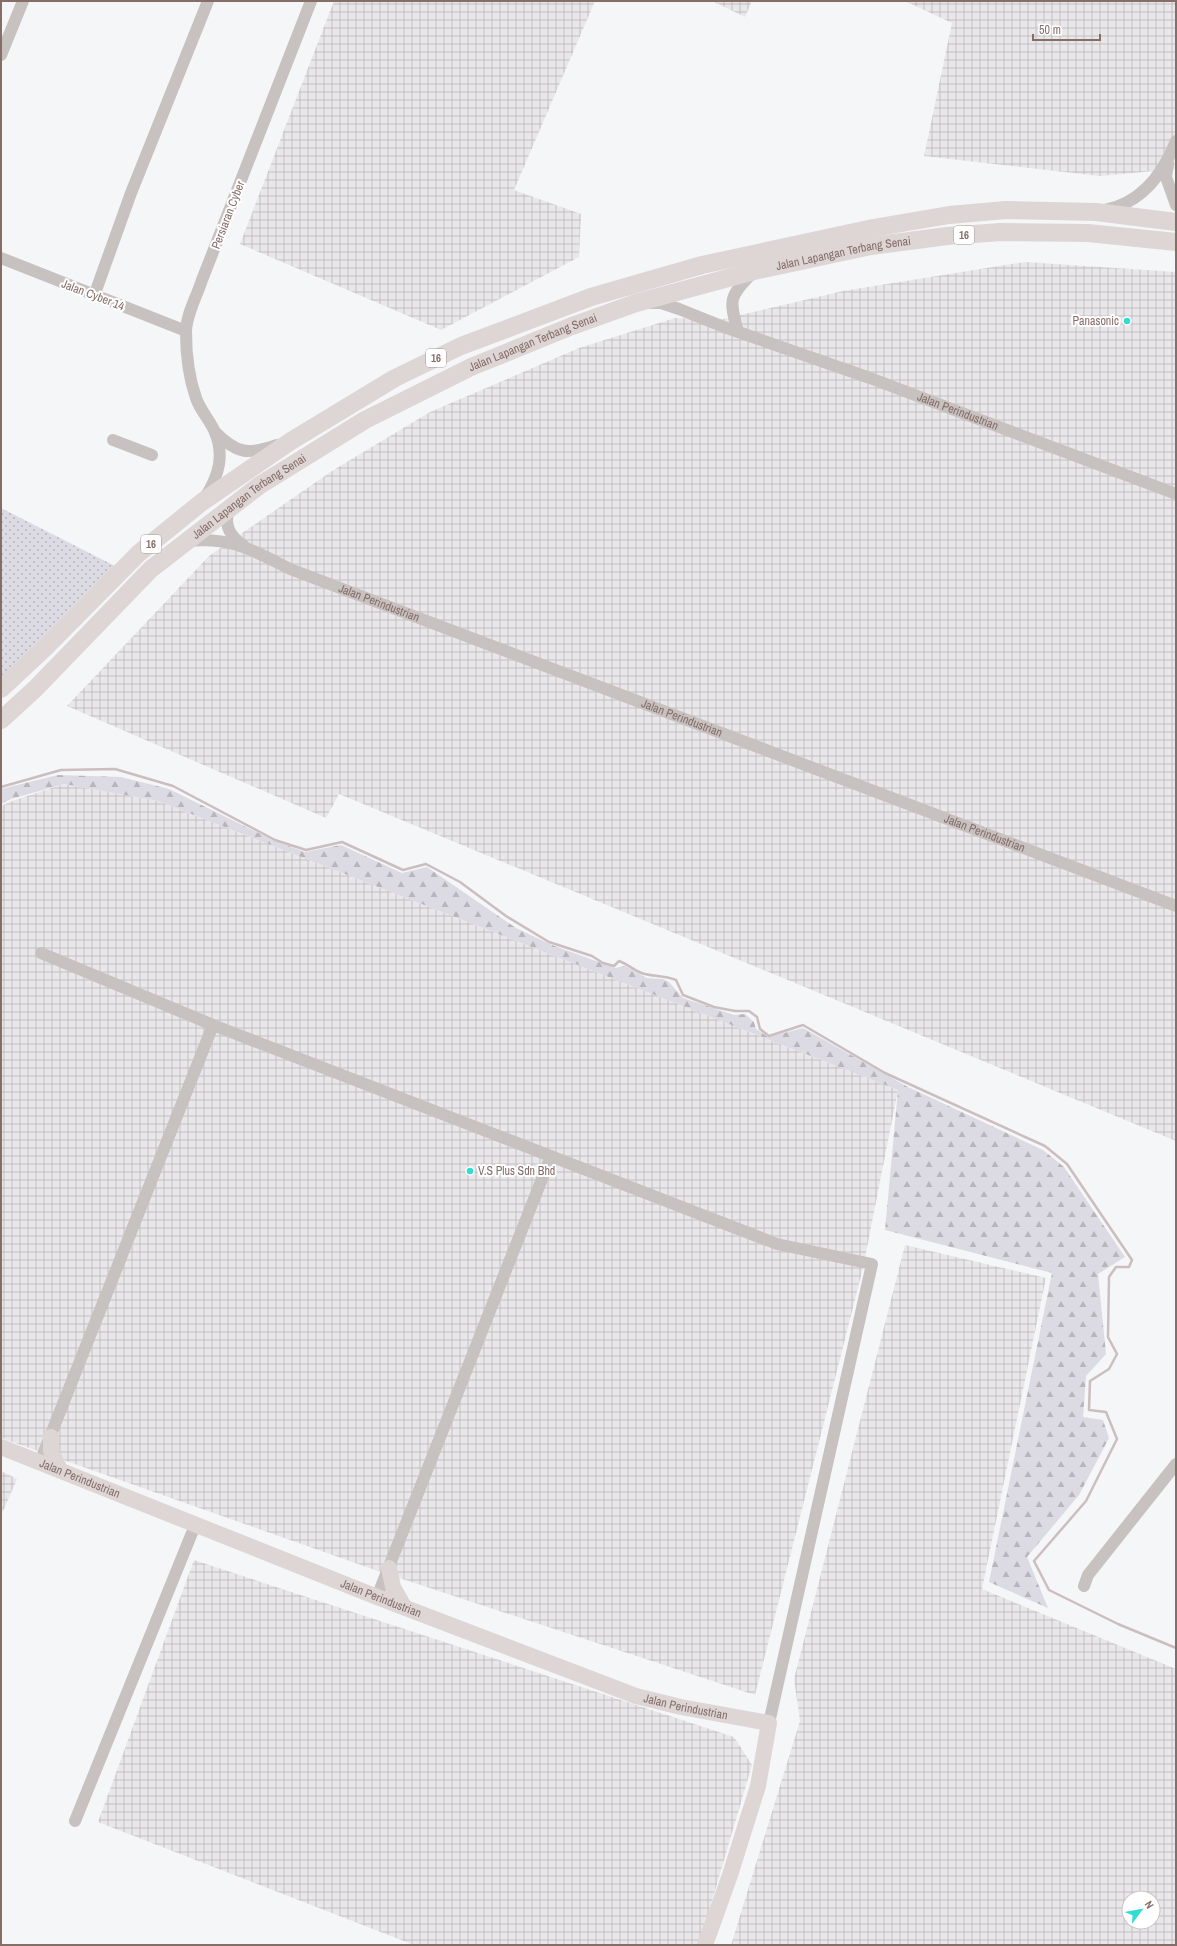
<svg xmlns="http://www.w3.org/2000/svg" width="1177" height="1946" viewBox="0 0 1177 1946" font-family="'Archivo Narrow',sans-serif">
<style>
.industrial{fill:url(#industrial-grid);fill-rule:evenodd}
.green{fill:url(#green-dots)}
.forest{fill:url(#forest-firs)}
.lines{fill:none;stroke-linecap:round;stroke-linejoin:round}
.stream{stroke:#ccbebe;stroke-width:2.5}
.minor{stroke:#c7c1bf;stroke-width:12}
.major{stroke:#ddd6d5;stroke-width:16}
.highway{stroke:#ddd6d5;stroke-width:18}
.poi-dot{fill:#31dcd3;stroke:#fff;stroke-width:1.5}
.labels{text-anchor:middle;stroke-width:4;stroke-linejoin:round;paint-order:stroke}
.shield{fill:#fff;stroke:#aa9995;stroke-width:1}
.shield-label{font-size:11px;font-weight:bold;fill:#856d68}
.street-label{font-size:12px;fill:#856d68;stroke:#fff}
.poi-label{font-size:12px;fill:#856d68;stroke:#fff;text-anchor:end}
</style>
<defs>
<pattern id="industrial-grid" width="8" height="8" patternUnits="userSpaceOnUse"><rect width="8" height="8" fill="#e9e7e9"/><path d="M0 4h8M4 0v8" fill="none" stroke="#c2bfc1"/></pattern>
<pattern id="green-dots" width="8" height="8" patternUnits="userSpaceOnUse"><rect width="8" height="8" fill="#dcdae2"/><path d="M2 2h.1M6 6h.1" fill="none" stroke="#b8b5bb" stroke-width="1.8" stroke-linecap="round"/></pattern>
<pattern id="forest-firs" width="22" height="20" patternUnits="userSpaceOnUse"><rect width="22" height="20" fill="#dcdae2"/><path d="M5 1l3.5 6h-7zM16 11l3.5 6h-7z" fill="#b8b5bb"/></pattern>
</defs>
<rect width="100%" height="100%" fill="#f5f6f8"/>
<!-- industrial -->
<g class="industrial">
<path d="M334,1H595L514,190L581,214L579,257L441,330L240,244Z"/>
<path d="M712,1H752L745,17Z"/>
<path d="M905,1H1176V169L1100,176L924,156L952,23Z"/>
<path d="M1025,262L1176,272V1141L339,794L326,818L67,706L209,556L332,471L430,412L579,348L675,318L723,319L843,291Z"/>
<path d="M64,784L158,801L898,1090L863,1268L755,1695L375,1570L1,1438V806L12,801Z"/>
<path d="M905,1245L1046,1278L982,1589L1176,1669V1945H731L800,1721L794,1679ZM1129,1898H1153V1922H1129Z"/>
<path d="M1,1471L17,1479L1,1516Z"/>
<path d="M194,1560L734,1737L752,1765L699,1945H414L98,1822Z"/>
</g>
<!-- green -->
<path class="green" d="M1,508L117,567L1,680Z"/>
<!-- forest -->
<path class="forest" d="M58,775L121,777L169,789L275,841L305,852L341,845L402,873L427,867L516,928L552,945L615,968L625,966L647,978L663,979L669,982L683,998L734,1015L745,1014L754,1022L756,1029L768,1037L803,1028L908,1087L1043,1150L1064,1167L1125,1257L1098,1274L1106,1354L1086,1376L1083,1417L1103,1420L1109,1438L1079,1495L1027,1557L1048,1608L989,1582L1052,1273L885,1230L898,1090L158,801L64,784L11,799L1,804V789Z"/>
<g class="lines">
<!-- stream -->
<path class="stream" d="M1,787L61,770L115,769L173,786L275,840L306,850L342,842L403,870L426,864L460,882L506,916L549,942L592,956L603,963L614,966L619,961C628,964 637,973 645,974C657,977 663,975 676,980L683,995L714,1007L735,1011H749L757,1017L760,1029L769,1036L803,1025L885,1073L1045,1146L1067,1164L1132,1260L1129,1267H1116L1109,1277L1108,1337L1117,1354L1109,1369L1090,1381L1089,1410L1106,1412L1117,1439L1086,1501L1034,1561L1049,1590L1118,1624L1176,1648"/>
<!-- minor -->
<g class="minor">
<path d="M1,55L23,1"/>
<path d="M1168,164L1166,177L1176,205"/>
<path d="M1105,210C1141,203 1163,174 1176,141"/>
<path d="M1,258L186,331"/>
<path d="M94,296L131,193L208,1"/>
<path id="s1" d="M650,303H661L679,309L724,327L870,378L1176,494"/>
<path d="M738,332C728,297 730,297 754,271"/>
<path d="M215,432C237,454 248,455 277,445"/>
<path d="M113,440L152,455"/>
<path d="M206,496C219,475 225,454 214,430C209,419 200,410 196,398C189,378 186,353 186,332C186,315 197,296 202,280L311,1"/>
<path d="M229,510C223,526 231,537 244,546"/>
<path id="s2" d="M188,541C233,537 252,550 290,569L1176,906"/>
<path d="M41,953L213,1025L777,1244L872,1264L769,1723"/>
<path d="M40,1462L213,1025"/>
<path d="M1084,1586L1088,1575L1176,1464"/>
<path d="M377,1597L551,1156"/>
<path d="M75,1821L196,1523"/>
</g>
<!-- major -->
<g class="major">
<path d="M51,1437V1451L60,1470"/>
<path id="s3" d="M1,1447L377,1597L636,1696L681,1707L769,1723L758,1786L730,1875L705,1945"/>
<path d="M389,1568L393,1587L403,1605"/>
</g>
<!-- highway -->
<g class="highway">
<path d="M1,689L45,648L139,553L202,502L291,441L395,378L461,346L591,297L702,265L873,228L949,215L1006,210L1096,212L1176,222"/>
<path id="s4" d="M1,720L35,689L151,569L260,485L365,420L471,367L572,326L636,303L754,271L871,246L947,236L1001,232L1088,233L1176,242"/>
</g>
</g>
<!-- markers -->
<g class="poi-dot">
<circle cx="1127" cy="321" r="4"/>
<circle cx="470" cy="1171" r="4"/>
</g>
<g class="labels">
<!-- shield labels -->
<g class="shield">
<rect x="954" y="226" width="20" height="18" rx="3"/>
<rect x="426" y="349" width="20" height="18" rx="3"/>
<rect x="141" y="535" width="20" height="18" rx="3"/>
</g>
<g class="shield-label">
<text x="964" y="239">16</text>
<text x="436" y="362">16</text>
<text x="151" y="548">16</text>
</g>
<!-- street labels -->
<g class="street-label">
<text transform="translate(228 215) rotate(-69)" y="4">Persiaran Cyber</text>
<text dy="4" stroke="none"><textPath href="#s4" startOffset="983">Jalan Lapangan Terbang Senai</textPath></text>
<text transform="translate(93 295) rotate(21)" y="4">Jalan Cyber 14</text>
<text dy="4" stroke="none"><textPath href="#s4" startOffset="659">Jalan Lapangan Terbang Senai</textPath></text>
<text dy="4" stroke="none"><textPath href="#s1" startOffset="327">Jalan Perindustrian</textPath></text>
<text dy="4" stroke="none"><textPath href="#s4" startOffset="335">Jalan Lapangan Terbang Senai</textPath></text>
<text dy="4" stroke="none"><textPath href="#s2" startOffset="203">Jalan Perindustrian</textPath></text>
<text dy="4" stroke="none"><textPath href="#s2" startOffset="527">Jalan Perindustrian</textPath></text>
<text dy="4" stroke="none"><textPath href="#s2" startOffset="851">Jalan Perindustrian</textPath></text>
<text dy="4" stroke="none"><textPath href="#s3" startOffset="85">Jalan Perindustrian</textPath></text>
<text dy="4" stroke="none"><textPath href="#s3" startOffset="409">Jalan Perindustrian</textPath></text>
<text dy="4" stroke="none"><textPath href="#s3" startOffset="733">Jalan Perindustrian</textPath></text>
</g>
<!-- poi labels -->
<g class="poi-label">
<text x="1119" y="325">Panasonic</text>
<text x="478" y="1175" text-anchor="start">V.S Plus Sdn Bhd</text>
</g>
</g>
<!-- border -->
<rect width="1177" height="1946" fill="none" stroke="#856d68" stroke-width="4"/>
<!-- north arrow -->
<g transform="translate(1141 1910) rotate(58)"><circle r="19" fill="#ffffff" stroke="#cec5c3"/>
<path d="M0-3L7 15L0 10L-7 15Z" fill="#31dcd3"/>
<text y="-6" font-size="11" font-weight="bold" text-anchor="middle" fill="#856d68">N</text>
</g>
<!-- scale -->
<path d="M1033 34v6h67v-6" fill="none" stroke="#856d68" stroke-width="2"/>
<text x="1039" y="34" font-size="12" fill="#856d68" stroke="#ffffff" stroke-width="3" paint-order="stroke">50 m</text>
</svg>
